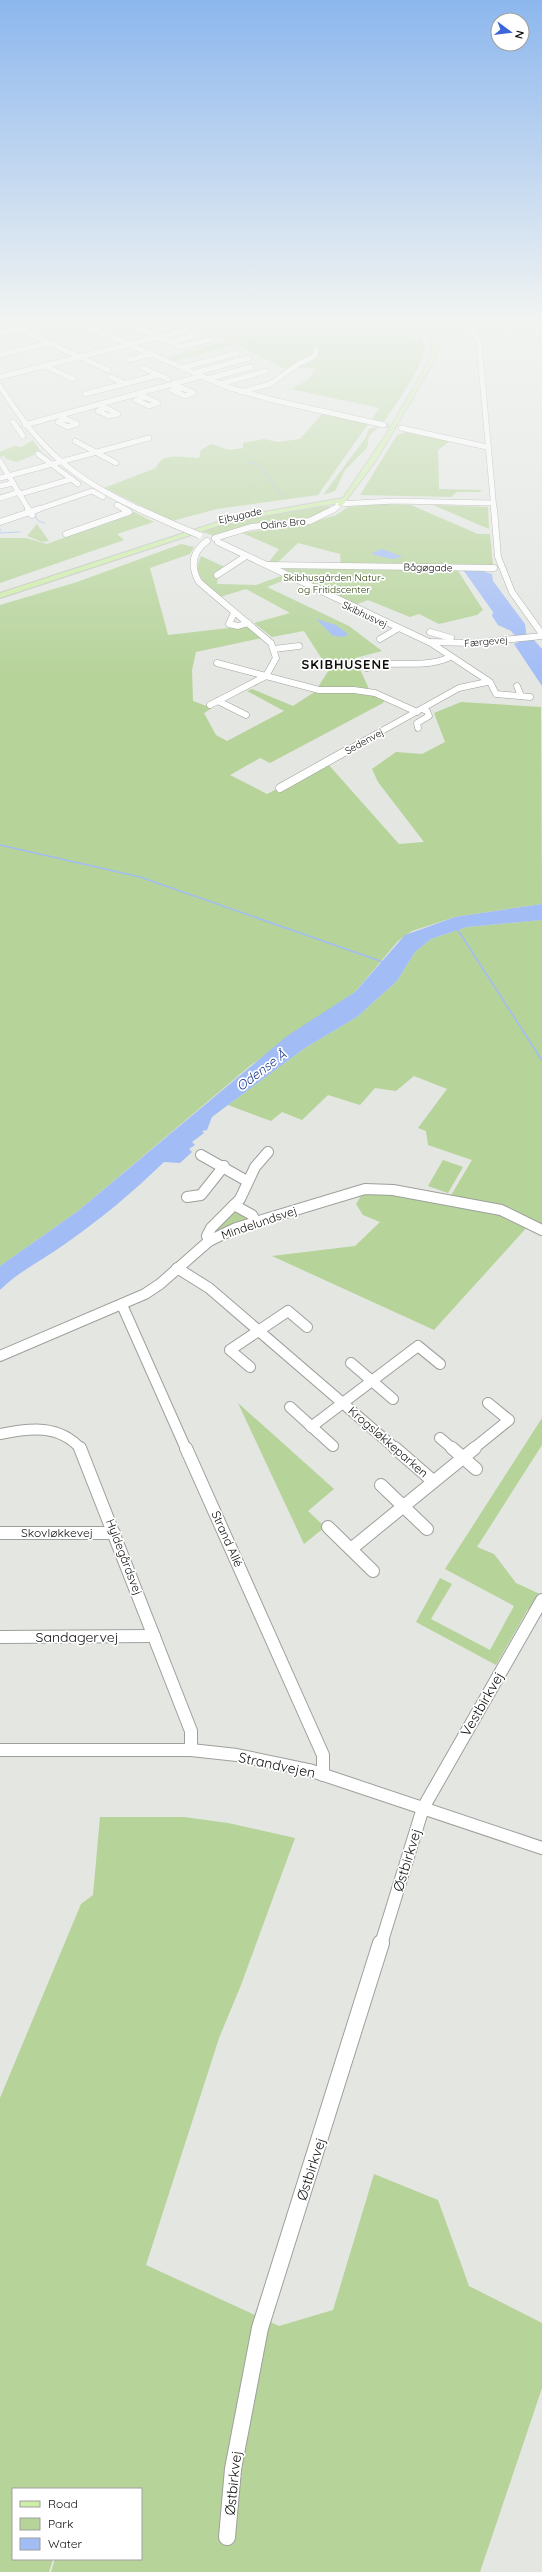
<svg xmlns="http://www.w3.org/2000/svg" width="542" height="2572" viewBox="0 0 542 2572" font-family="Quicksand,sans-serif">
<style>
.green{fill:#b6d399}
.water{fill:#a2bcf6}
.lines{fill:none;stroke-linecap:round;stroke-linejoin:round}
.stream-far2{stroke:#a2bcf6;stroke-width:1}
.stream-far1{stroke:#a2bcf6;stroke-width:1.5}
.stream{stroke:#a2bcf6;stroke-width:2}
.minor-tunnel{stroke:#c3c6c1;stroke-width:5;stroke-dasharray:5 2.5;stroke-linecap:butt}
.minor-far5-casing{stroke:#9ea09c;stroke-width:6}
.minor-far4-casing{stroke:#9ea09c;stroke-width:7}
.minor-far3-casing{stroke:#9ea09c;stroke-width:9}
.minor-far2-casing{stroke:#9ea09c;stroke-width:12}
.minor-far1-casing{stroke:#9ea09c;stroke-width:14}
.minor-casing{stroke:#9ea09c;stroke-width:18}
.major-casing{stroke:#c1c1c0;stroke-width:2}
.minor-far5{stroke:#fff;stroke-width:5}
.minor-far4{stroke:#fff;stroke-width:6}
.minor-far3{stroke:#fff;stroke-width:8}
.minor-far2{stroke:#fff;stroke-width:10}
.minor-far1{stroke:#fff;stroke-width:12}
.minor{stroke:#fff;stroke-width:16}
.major{fill:#cceda6;fill-rule:evenodd}
.minor-bridge-casing{stroke:#9ea09c;stroke-width:7;stroke-linecap:butt}
.minor-bridge{stroke:#fff;stroke-width:6}
.labels{text-anchor:middle;stroke-width:3.5;stroke-linejoin:round;paint-order:stroke}
.far-street-label{font-size:10px;fill:#0f0f0e;stroke:#fff}
.far-park-label{font-size:10px;fill:#2a4109;stroke:#fff}
.street-label{font-size:12px;fill:#0f0f0e;stroke:#fff}
.far-district-label{font-size:13px;font-weight:bold;letter-spacing:1px;fill:#0f0f0e;stroke:#fff}
.water-label{font-size:13px;font-style:italic;fill:#203d8e;stroke:#fff}
.near-street-label{font-size:14px;fill:#0f0f0e;stroke:#fff}
</style>
<rect width="100%" height="100%" fill="#e3e6e1"/>
<!-- green -->
<g class="green">
<path d="M174,319H184L190,322L185,319H329L338,321L337,319H403L411,328L415,340L419,337L407,319H412C417,327 422,334 424,344C426,365 395,404 384,422L372,420L379,408L291,389L308,380L315,369L295,367L289,371L211,332L207,333Z"/>
<path d="M226,341L234,345L176,361L167,358Z"/>
<path d="M322,414L368,424L318,495L217,509L172,521L104,488L156,468C162,451 183,458 199,458L201,450L211,444L230,450L243,448V443L264,439L278,442L300,439Z"/>
<path d="M379,426L369,436L367,448L345,470L335,491L323,495L366,437L369,429Z"/>
<path d="M406,432L450,441L438,450L439,489L483,490L479,492H457L451,497L360,495L397,435Z"/>
<path d="M33,440L41,452L17,462L6,459L3,454V456L0,457V452L14,446L21,447Z"/>
<path d="M382,504L411,505L478,534H490L493,565L341,564L340,554L298,543L276,564L268,563L279,549L242,533L308,524L336,515L348,507Z"/>
<path d="M433,505L488,507L489,529Z"/>
<path d="M329,506L331,508L308,519L248,525L215,536L199,531C242,518 284,511 329,506Z"/>
<path d="M134,512L154,522L117,534L124,540L0,583V538H26L47,544Z"/>
<path d="M37,524L49,541L42,542L27,536Z"/>
<path d="M181,544L194,547L190,554L150,568L168,635L246,626L262,638L196,652L192,670L193,701L212,708L204,713L216,735L227,741L284,711L247,691L252,689L293,706L316,691H358L385,699L383,703L270,763L260,758L230,775L267,794L327,763L399,844L424,842L378,782L372,769L396,752L422,754L445,742L434,713L461,702L541,707L542,904L455,917L412,931L398,941L355,992L251,1065L78,1211L0,1266V605L77,582Z"/>
<path d="M201,556L225,567L218,577L217,584L256,585L281,576L287,579L267,587L349,626L382,651L355,658L369,689L318,687L329,670L304,631L272,637L254,623L290,613L246,589L220,597C207,585 191,575 201,556Z"/>
<path d="M287,568L458,571L483,610L477,615L439,624L419,614L410,617L368,600L352,606L281,572Z"/>
<path d="M542,920V1226L524,1215L450,1197L472,1160L428,1145L426,1131L418,1128L447,1089L414,1076L396,1091L375,1088L360,1105L328,1095L302,1120L282,1112L271,1121L228,1105L305,1048L357,1017L397,981L415,952L431,939L467,927Z"/>
<path d="M443,1160L463,1167L448,1193L428,1186Z"/>
<path d="M361,1192H383L503,1213L528,1226L434,1330L272,1256L355,1246L380,1222L363,1215L356,1204L361,1196Z"/>
<path d="M233,1209L249,1217L248,1220L213,1236L210,1233Z"/>
<path d="M238,1403L334,1489L308,1511L325,1527L304,1544Z"/>
<path d="M542,1418V1445L477,1547L494,1554L516,1583L542,1595V1616L528,1609L496,1665L416,1622L440,1578L452,1584L431,1619L490,1650L514,1606L445,1569Z"/>
<path d="M100,1817H184L228,1823L295,1838L241,1985L219,2038L146,2265L279,2326L333,2310L374,2174L438,2200L469,2286L542,2323V2388L480,2572H51L55,2559H141V2489H13V2559H53L49,2572H0V2098L81,1904L93,1895Z"/>
</g>
<!-- water -->
<g class="water">
<path d="M382,549L403,557L392,559L374,555L372,553Z"/>
<path d="M464,571H482L492,574L493,581L525,624L527,639L534,640L542,649V686L514,644L520,641L511,631L498,625L492,616L493,612Z"/>
<path d="M316,619L336,625L348,634L344,637L333,636Z"/>
<path d="M542,904V920L467,927L431,939L415,952L397,981L357,1017L305,1048L212,1117L207,1130L202,1131L204,1133L192,1142L195,1145L189,1149L192,1152L180,1163L164,1162C133,1192 101,1219 65,1244C43,1260 19,1271 0,1290V1266L78,1211L287,1036L355,992L405,935L455,917Z"/>
</g>
<g class="lines">
<!-- stream-far2 -->
<g class="stream-far2">
<path d="M249,462L255,463"/>
<path d="M258,464L284,498"/>
<path d="M34,514L38,521L45,523"/>
<path d="M0,529V532"/>
<path d="M0,533L20,532"/>
</g>
<!-- stream-far1 -->
<g class="stream-far1">
<path d="M0,845L140,877L383,962"/>
<path d="M456,927L541,1059"/>
</g>
<!-- stream -->
<path class="stream" d="M541,1058L542,1060"/>
<!-- minor-tunnel -->
<path class="minor-tunnel" d="M384,425L401,428"/>
<defs>
<g id="minor-far5">
<path d="M70,319L227,387L273,400L384,425"/>
<path d="M116,319L181,347L211,339"/>
<path d="M466,319L479,343L494,510"/>
<path d="M0,320L108,370"/>
<path d="M127,324L146,319"/>
<path d="M138,328L166,321"/>
<path d="M0,333L58,319"/>
<path d="M148,333L177,325"/>
<path d="M159,337L187,330"/>
<path d="M170,342L199,335"/>
<path d="M0,355L49,343"/>
<path d="M128,360L151,354"/>
<path d="M45,366L73,379"/>
<path d="M143,368L168,379"/>
<path d="M182,368L237,353"/>
<path d="M194,373L249,358"/>
<path d="M0,377L158,337"/>
<path d="M111,377L125,384"/>
<path d="M207,379L251,367"/>
<path d="M173,384L194,393L185,396L172,390L181,388"/>
<path d="M220,384L266,371"/>
<path d="M0,386C39,449 73,479 141,510"/>
<path d="M241,392L270,384L300,363L315,356L316,350"/>
<path d="M85,394L158,375"/>
<path d="M138,394L145,397"/>
<path d="M145,397L158,403L149,406L136,400Z"/>
<path d="M99,405L106,408"/>
<path d="M106,408L118,414L109,416L98,411Z"/>
<path d="M59,416L66,419"/>
<path d="M66,419L77,424L68,427L58,422Z"/>
<path d="M13,422L23,436"/>
<path d="M25,425L201,376"/>
<path d="M401,428L487,447"/>
<path d="M75,441L116,463"/>
<path d="M38,454L78,484"/>
<path d="M0,461L29,510"/>
<path d="M0,478L149,438"/>
<path d="M0,486L13,483"/>
<path d="M20,494L72,479"/>
<path d="M0,498L19,492"/>
<path d="M338,504L394,501L492,503"/>
<path d="M117,505L126,510"/>
<path d="M36,510L92,491L103,497"/>
<path d="M333,510L338,506"/>
</g>
<g id="minor-far4">
<path d="M28,509L32,515"/>
<path d="M139,509L175,525"/>
<path d="M494,509L498,557L512,592L542,634"/>
<path d="M0,522L39,509"/>
<path d="M66,534L129,512L124,509"/>
<path d="M215,538L251,527L310,521L334,509"/>
<path d="M207,541C192,552 190,566 199,582L271,643L276,658L266,676L210,705"/>
<path d="M218,542L431,643L490,682L496,694L530,697"/>
<path d="M268,565L494,568"/>
<path d="M217,575L246,556"/>
<path d="M234,613L229,624L238,626L248,623"/>
<path d="M430,632L451,638"/>
<path d="M380,639L397,629"/>
<path d="M431,642L472,643L542,636"/>
<path d="M274,649L299,646"/>
<path d="M217,663L319,690H354L375,693L417,712"/>
<path d="M367,668C389,658 420,670 448,658"/>
<path d="M517,686L521,696"/>
<path d="M218,701L246,715"/>
<path d="M418,728L417,723L429,716L427,711L422,709"/>
<path d="M344,752L459,688L487,682"/>
</g>
<path id="minor-far3" d="M280,788L346,751"/>
<g id="minor-far2">
<path d="M201,1155L247,1181"/>
<path d="M187,1197L201,1195L224,1166"/>
<path d="M234,1205L252,1215L256,1222"/>
<path d="M209,1241L207,1236L211,1228L240,1199L255,1167L268,1152"/>
<path d="M177,1268L209,1288L396,1449"/>
<path d="M122,1305L186,1449"/>
<path d="M0,1356L145,1294L160,1284L209,1241L236,1228L365,1189L393,1190L501,1210L542,1230"/>
<path d="M351,1363L393,1399"/>
<path d="M250,1367L230,1350L288,1311L307,1327"/>
<path d="M290,1407L333,1446"/>
<path d="M311,1427L418,1346L440,1364"/>
<path d="M0,1434C30,1428 59,1424 81,1449"/>
<path d="M440,1438L453,1449"/>
<path d="M473,1449L509,1420L488,1403"/>
</g>
<g id="minor-far1">
<path d="M80,1448L191,1731V1750"/>
<path d="M186,1448L323,1755V1775"/>
<path d="M395,1448L433,1481"/>
<path d="M452,1448L476,1469"/>
<path d="M381,1485L427,1529"/>
<path d="M328,1527L373,1571"/>
<path d="M0,1533H114"/>
<path d="M351,1549L475,1448"/>
<path d="M0,1637L154,1636"/>
<path d="M0,1750H191L237,1755L309,1770L542,1848"/>
<path d="M381,1944L423,1808L542,1600"/>
</g>
<path id="minor" d="M227,2537L233,2469L260,2328L381,1943"/>
<path id="major" d="M420,319H426C438,334 441,345 433,363L377,459L342,506H338V503L233,521L0,598V593L230,518L343,498L387,433L428,363C435,345 432,334 420,319Z"/>
</defs>
<!-- minor-far5 casing -->
<use href="#minor-far5" class="minor-far5-casing"/>
<!-- minor-far4 casing -->
<use href="#minor-far4" class="minor-far4-casing"/>
<!-- minor-far3 casing -->
<use href="#minor-far3" class="minor-far3-casing"/>
<!-- minor-far2 casing -->
<use href="#minor-far2" class="minor-far2-casing"/>
<!-- minor-far1 casing -->
<use href="#minor-far1" class="minor-far1-casing"/>
<!-- minor casing -->
<use href="#minor" class="minor-casing"/>
<!-- major casing -->
<use href="#major" class="major-casing"/>
<!-- minor-far5 -->
<use href="#minor-far5" class="minor-far5"/>
<!-- minor-far4 -->
<use href="#minor-far4" class="minor-far4"/>
<!-- minor-far3 -->
<use href="#minor-far3" class="minor-far3"/>
<!-- minor-far2 -->
<use href="#minor-far2" class="minor-far2"/>
<!-- minor-far1 -->
<use href="#minor-far1" class="minor-far1"/>
<!-- minor -->
<use href="#minor" class="minor"/>
<!-- major -->
<use href="#major" class="major"/>
<defs>
<path id="minor-bridge" d="M175,525L199,535"/>
</defs>
<!-- minor-bridge casing -->
<use href="#minor-bridge" class="minor-bridge-casing"/>
<!-- minor-bridge -->
<use href="#minor-bridge" class="minor-bridge"/>
</g>
<!-- sky -->
<linearGradient id="sky" x2="0" y2="1"><stop stop-color="#8cb7ee"/><stop offset="0.47" stop-color="#f2f4f2"/><stop offset="1" stop-color="#f2f4f2" stop-opacity="0"/></linearGradient>
<rect width="542" height="679" fill="url(#sky)"/>
<g class="labels">
<!-- far-street labels -->
<g class="far-street-label">
<text transform="translate(240 515) rotate(-12)" y="4">Ejbygade</text>
<text transform="translate(283 523) rotate(-6)" y="4">Odins Bro</text>
<text transform="translate(428 567) rotate(1)" y="4">Bågøgade</text>
<text transform="translate(365 614) rotate(25)" y="4">Skibhusvej</text>
<text transform="translate(486 641) rotate(-5)" y="4">Færgevej</text>
<text transform="translate(364 741) rotate(-29)" y="4">Sedenvej</text>
</g>
<!-- far-park labels -->
<g class="far-park-label">
<text x="334" y="581">Skibhusgården Natur-<tspan x="334" dy="12">og Fritidscenter</tspan></text>
</g>
<!-- street labels -->
<g class="street-label">
<text transform="translate(259 1223) rotate(-19)" y="4">Mindelundsvej</text>
<text transform="translate(388 1442) rotate(41)" y="4">Krogsløkkeparken</text>
<text x="57" y="1537">Skovløkkevej</text>
<text transform="translate(227 1539) rotate(66)" y="4">Strand Allé</text>
<text transform="translate(124 1557) rotate(69)" y="4">Hyldegårdsvej</text>
</g>
<!-- far-district labels -->
<g class="far-district-label">
<text x="346" y="669">SKIBHUSENE</text>
</g>
<!-- water labels -->
<g class="water-label">
<text transform="translate(261 1070) rotate(-37)" y="5">Odense Å</text>
</g>
<!-- near-street labels -->
<g class="near-street-label">
<text x="77" y="1642">Sandagervej</text>
<text transform="translate(482 1704) rotate(-60)" y="5">Vestbirkvej</text>
<text transform="translate(277 1765) rotate(12)" y="5">Strandvejen</text>
<text transform="translate(407 1860) rotate(-73)" y="5">Østbirkvej</text>
<text transform="translate(311 2169) rotate(-72)" y="5">Østbirkvej</text>
<text transform="translate(233 2483) rotate(-84)" y="5">Østbirkvej</text>
</g>
</g>
<!-- legend -->
<rect x="12" y="2488" width="130" height="72" fill="#ffffff" stroke="#9f9f9f"/>
<rect x="20" y="2501" width="20" height="6" fill="#cceda6" stroke="#9f9f9f"/>
<text x="48" y="2508" font-size="12" fill="#0f0f0e">Road</text>
<rect x="20" y="2518" width="20" height="12" fill="#b6d399" stroke="#9f9f9f"/>
<text x="48" y="2528" font-size="12" fill="#0f0f0e">Park</text>
<rect x="20" y="2538" width="20" height="12" fill="#a2bcf6" stroke="#9f9f9f"/>
<text x="48" y="2548" font-size="12" fill="#0f0f0e">Water</text>
<!-- north arrow -->
<g transform="translate(510 32) rotate(105)"><circle r="19" fill="#ffffff" stroke="#9f9f9f"/>
<path d="M0-3L7 15L0 10L-7 15Z" fill="#3c66d7"/>
<text y="-6" font-size="11" font-weight="bold" text-anchor="middle" fill="#0f0f0e">N</text>
</g>
</svg>
